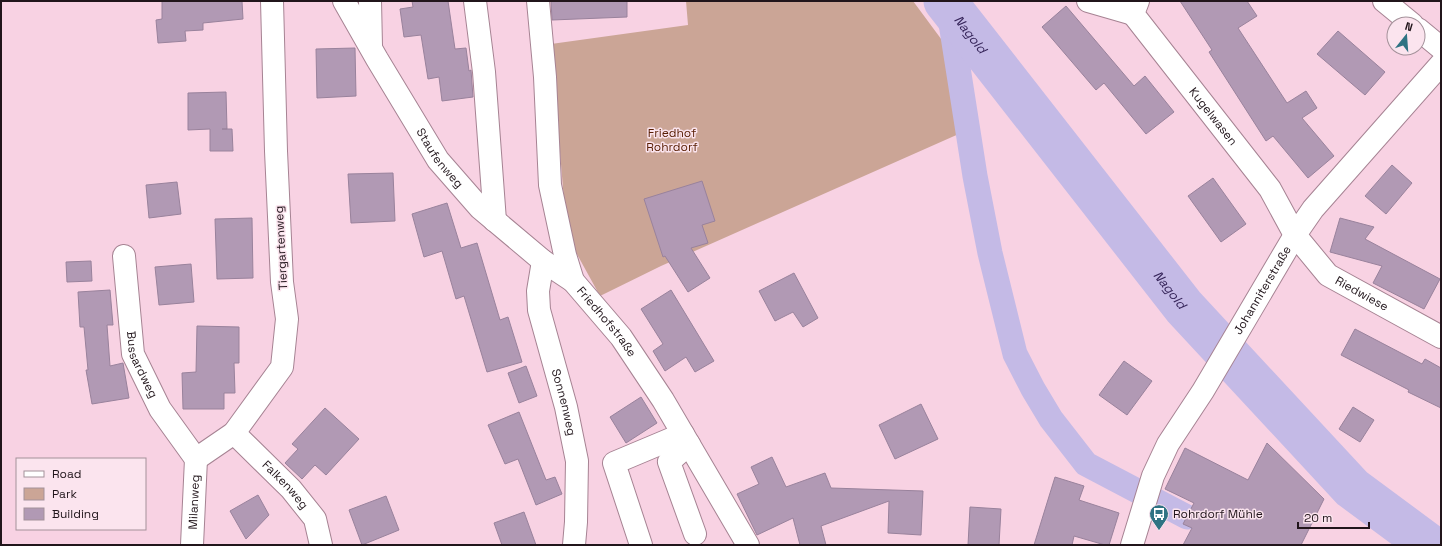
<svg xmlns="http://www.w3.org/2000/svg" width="1442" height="546" viewBox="0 0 1442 546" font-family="'Space Grotesk',sans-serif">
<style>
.green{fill:#cba596}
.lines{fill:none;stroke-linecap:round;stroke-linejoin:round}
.canal{stroke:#c4bae6;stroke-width:25}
.river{stroke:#c4bae6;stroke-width:43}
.building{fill:#b199b4;stroke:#99829c}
.minor-casing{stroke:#a68393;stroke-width:24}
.major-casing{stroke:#a68393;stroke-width:24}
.minor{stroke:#fff;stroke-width:22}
.major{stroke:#fff;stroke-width:22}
.labels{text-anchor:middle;stroke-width:3;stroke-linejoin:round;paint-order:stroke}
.street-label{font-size:12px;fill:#21151b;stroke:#fbe4ee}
.park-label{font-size:12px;fill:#571d02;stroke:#fbe4ee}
.poi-label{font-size:12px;fill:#21151b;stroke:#fbe4ee;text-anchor:start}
.water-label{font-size:13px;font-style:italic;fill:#36255a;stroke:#fbe4ee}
</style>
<rect width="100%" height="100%" fill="#f8d2e3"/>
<!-- green -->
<path class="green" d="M686,1H913L950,51L961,133L661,266L600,296L567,236L551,44L688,25Z"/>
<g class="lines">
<!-- canal -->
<path class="canal" d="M948,4L975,176L990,253L1015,354L1033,389L1051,419L1086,464L1187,517"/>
<!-- river -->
<path class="river" id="s1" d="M945,1L1184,307L1352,488L1429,545"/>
</g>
<!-- building -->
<g class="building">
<path d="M162,1H242L243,19L203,23V30L185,31L186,41L158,43L156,20L162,19Z"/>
<path d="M412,1H448L455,49L466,48L469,71L471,70L473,97L442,101L439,77L428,79L421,35L404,37L400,9L413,7Z"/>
<path d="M551,1H627V17L552,20Z"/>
<path d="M1180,1H1247L1257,16L1238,28L1287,103L1306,91L1317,108L1302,118L1334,156L1308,178L1273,136L1266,141L1209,52L1212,50Z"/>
<path d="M1066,6L1134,86L1145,76L1174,112L1146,134L1104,83L1096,90L1042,27Z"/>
<path d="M1338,31L1385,72L1365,95L1317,54Z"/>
<path d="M355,48L356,96L317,98L316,49Z"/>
<path d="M226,92L227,129H222H232L233,151H210V129L188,130V93Z"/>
<path d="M1392,165L1412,183L1386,214L1365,196Z"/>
<path d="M393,173L395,221L351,223L348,174Z"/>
<path d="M1213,178L1246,224L1221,242L1188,196Z"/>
<path d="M702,181L715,221L702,225L708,243L691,248L710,278L688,292L665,256L663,257L644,199Z"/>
<path d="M177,182L181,214L149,218L146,185Z"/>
<path d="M447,203L461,248L477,243L500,320L508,317L522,362L487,372L464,296L456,299L442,251L424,257L412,214Z"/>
<path d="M252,218L253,278L217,279L215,219Z"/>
<path d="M1340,218L1374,227L1365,239L1440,279L1424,309L1373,283L1382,266L1330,252Z"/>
<path d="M91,261L92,281L67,282L66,262Z"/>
<path d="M191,264L194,302L159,305L155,267Z"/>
<path d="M794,273L818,318L803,327L793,312L775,321L759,291Z"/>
<path d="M110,290L113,325H107L110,366L123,363L129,398L92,404L86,370H88L84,327H80L78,292Z"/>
<path d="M671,290L714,361L695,372L686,357L665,371L653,351L663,344L641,309Z"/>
<path d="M197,326L239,327V363H234L235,393H224V409H183L182,373L196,372Z"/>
<path d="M1355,329L1422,364L1425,359L1441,368V408L1408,392L1409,390L1341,355Z"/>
<path d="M1124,361L1152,381L1127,415L1099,395Z"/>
<path d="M526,366L537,396L519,403L508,373Z"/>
<path d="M641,397L657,423L626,443L610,417Z"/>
<path d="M921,404L938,439L895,459L879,425Z"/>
<path d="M1353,407L1374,420L1360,442L1339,429Z"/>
<path d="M325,408L359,439L326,475L315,465L302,479L285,463L298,449L292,444Z"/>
<path d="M519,412L546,480L555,477L562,494L536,505L518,459L505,464L488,425Z"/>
<path d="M1267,443L1324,499L1301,545H1183L1192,528L1183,524L1194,503L1165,489L1185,448L1248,480Z"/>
<path d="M772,457L786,487L825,473L831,488L923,491L921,535L888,533L889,501L821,526L826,545H800L793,518L757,535L737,494L759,484L751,467Z"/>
<path d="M1055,477L1084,486L1079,500L1119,513L1109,545H1105L1074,536L1072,545H1034Z"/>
<path d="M258,495L269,515L246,539L230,511Z"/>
<path d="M386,496L399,530L362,545L349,510Z"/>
<path d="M970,507L1001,509L999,545H968Z"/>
<path d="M524,512L536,545H502L494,523Z"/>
</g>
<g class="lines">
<defs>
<g id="minor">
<path id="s2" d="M344,1L377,59L438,160L480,208L543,261L573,281"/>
<path d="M370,1L371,46"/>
<path d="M475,1L484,72L495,221"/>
<path id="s3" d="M538,1L545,77L550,185L565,255L573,281L621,337L663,400L748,545"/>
<path d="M1088,1L1133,14"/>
<path id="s4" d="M1138,1L1133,14L1270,189L1295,235L1328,275L1441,337"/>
<path id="s5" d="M124,256L133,354L160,409L196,459"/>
<path id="s6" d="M543,261L538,291L539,310L566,407L577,461L576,522L574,545"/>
<path id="s7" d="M234,433L291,489L315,519L321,545"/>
<path d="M689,444L669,462L695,534"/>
<path d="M196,459L234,433L282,367L287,319L282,282L276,151L272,1"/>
<path id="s8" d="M192,545L196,459"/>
<path d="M641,545L614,463L683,434"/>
<path id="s9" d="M1132,545L1153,476L1168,444L1203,391L1295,235L1313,209L1441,64"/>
</g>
<g id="major">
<path d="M1384,1L1412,24"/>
<path d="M1418,29L1441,48"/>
</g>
</defs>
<!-- minor casing -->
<use href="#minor" class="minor-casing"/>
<!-- major casing -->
<use href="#major" class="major-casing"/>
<!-- minor -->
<use href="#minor" class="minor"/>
<!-- major -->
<use href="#major" class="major"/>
</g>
<!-- icons -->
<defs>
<symbol id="bus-pin" viewBox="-11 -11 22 30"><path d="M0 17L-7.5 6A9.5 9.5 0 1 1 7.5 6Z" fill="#2f7383" stroke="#fbe4ee"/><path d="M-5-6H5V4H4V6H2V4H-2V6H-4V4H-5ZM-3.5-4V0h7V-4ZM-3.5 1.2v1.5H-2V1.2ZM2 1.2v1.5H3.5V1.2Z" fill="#fff"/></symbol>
</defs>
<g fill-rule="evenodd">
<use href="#bus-pin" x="1148" y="503" width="22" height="30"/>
</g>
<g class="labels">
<!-- street labels -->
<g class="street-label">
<text dy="4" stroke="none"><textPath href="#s4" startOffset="144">Kugelwasen</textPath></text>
<text dy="4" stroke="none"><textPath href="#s2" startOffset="184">Staufenweg</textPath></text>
<text transform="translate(281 248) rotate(-93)" y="4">Tiergartenweg</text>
<text dy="4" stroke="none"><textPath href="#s9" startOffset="288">Johanniterstraße</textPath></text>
<text dy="4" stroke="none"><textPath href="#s4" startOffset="379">Riedwiese</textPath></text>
<text dy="4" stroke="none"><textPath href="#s3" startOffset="336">Friedhofstraße</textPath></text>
<text dy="4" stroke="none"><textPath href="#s5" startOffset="111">Bussardweg</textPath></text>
<text dy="4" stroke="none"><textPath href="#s6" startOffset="145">Sonnenweg</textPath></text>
<text dy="4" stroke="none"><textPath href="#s7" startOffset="73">Falkenweg</textPath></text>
<text dy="4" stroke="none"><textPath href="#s8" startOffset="43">Milanweg</textPath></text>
</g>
<!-- park labels -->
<g class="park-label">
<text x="672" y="137">Friedhof<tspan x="672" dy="14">Rohrdorf</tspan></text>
</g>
<!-- poi labels -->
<g class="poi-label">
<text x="1173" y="518">Rohrdorf Mühle</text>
</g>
<!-- water labels -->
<g class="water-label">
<text dy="5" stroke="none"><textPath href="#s1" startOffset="42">Nagold</textPath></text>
<text dy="5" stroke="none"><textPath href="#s1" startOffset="366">Nagold</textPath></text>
</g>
</g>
<!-- border -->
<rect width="1442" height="546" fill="none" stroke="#21151b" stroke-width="4"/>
<!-- legend -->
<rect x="16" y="458" width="130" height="72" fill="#fbe4ee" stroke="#a4919a"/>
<rect x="24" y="471" width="20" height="6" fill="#ffffff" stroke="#a4919a"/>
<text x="52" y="478" font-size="12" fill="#21151b">Road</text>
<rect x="24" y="488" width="20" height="12" fill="#cba596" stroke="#a4919a"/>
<text x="52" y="498" font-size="12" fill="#21151b">Park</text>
<rect x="24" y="508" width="20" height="12" fill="#b199b4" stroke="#a4919a"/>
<text x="52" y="518" font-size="12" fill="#21151b">Building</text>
<!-- north arrow -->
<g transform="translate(1406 36) rotate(17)"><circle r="19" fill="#fbe4ee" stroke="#a4919a"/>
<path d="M0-3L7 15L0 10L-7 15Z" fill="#2f7383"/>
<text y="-6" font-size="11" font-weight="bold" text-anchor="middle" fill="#21151b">N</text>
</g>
<!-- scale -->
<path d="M1298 522v6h71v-6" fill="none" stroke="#21151b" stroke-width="2"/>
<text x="1304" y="522" font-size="12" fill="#21151b" stroke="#fbe4ee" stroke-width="3" paint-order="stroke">20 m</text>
</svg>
